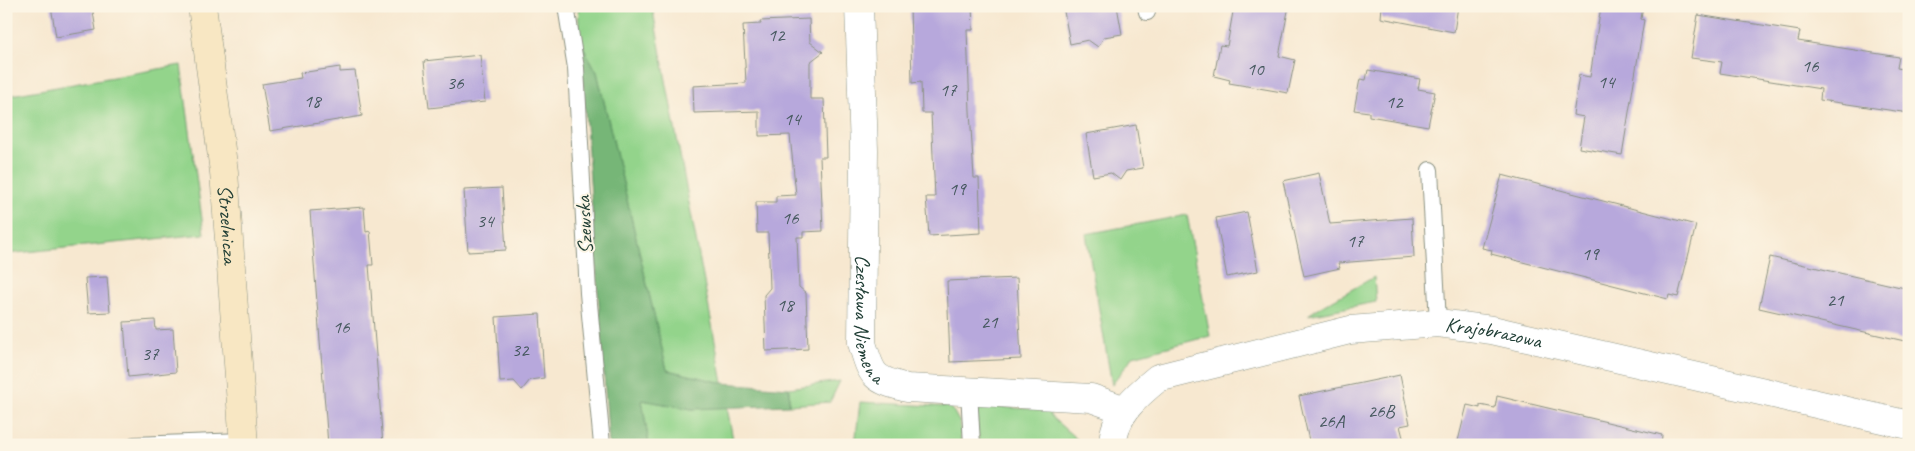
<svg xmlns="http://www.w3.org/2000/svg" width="1915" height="451" viewBox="0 0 1915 451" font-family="Caveat,sans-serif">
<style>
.green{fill:#93d48b;stroke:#598860}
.forest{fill:#76b677;stroke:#4a7a56}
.building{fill:#b7a8dc}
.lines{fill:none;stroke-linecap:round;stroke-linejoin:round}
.lane-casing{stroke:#8b9282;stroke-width:18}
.street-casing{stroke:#8b9282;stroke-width:29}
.secondary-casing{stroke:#8b9282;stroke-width:29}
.lane{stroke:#fff;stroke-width:16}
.street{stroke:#fff;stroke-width:28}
.secondary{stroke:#f8e7c3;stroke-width:28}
.labels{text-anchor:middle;stroke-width:4;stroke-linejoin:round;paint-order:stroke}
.number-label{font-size:19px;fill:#45585e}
.street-label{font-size:21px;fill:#1f3d34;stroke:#fcf5e5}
</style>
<rect width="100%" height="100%" fill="#fcf5e5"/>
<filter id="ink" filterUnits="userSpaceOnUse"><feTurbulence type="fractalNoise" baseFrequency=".02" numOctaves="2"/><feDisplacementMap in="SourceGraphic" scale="10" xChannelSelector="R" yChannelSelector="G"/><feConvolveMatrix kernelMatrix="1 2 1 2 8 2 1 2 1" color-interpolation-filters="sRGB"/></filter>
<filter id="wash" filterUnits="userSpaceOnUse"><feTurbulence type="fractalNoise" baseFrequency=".0096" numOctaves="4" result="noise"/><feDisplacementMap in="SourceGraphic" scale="20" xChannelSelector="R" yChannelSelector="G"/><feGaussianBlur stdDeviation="1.12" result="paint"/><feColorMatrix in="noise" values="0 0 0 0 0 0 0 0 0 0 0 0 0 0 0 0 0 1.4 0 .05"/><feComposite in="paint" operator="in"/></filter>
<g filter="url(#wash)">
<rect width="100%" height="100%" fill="#f7e8d0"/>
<!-- green -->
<g class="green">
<path d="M578,6H652L723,383L667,370L597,72L580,41Z"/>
<path d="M181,65L204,234L6,254V96Z"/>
<path d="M1187,215L1210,336L1133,356L1112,385L1086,234Z"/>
<path d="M1374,277L1376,302L1308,315L1317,309Z"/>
<path d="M840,381L830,402L789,405V388Z"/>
<path d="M642,400L692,409L727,407L734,445H649Z"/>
<path d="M860,402L951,407L960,423L961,445H855Z"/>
<path d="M976,406L1050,410V416L1079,441L1080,445H979Z"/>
</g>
<!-- forest -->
<path class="forest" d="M580,41L597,72L667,370L723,383L789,388V405L692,409L642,400L649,445H609Z"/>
<g id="blocks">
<!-- building -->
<g class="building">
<path d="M51,6H92L96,30L56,37Z"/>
<path d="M910,6H972L973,30H967L970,111L974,178H979L981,233L929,236L926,197H935L931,113H922L921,82L912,83Z"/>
<path d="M1063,6H1117L1122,34L1104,37L1098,47L1088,40L1070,44Z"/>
<path d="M1234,6H1289L1279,56L1295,60L1288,93L1229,83L1230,80L1214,76L1220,45L1227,46Z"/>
<path d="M1382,6H1458L1454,32L1381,18Z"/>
<path d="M1601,6H1643L1641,19L1644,20L1622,155L1579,148L1584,117L1573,115L1579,75L1590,77Z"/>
<path d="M1698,15L1800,31L1798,41L1899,57L1897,68L1909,70V113L1820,100L1821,89L1720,73L1722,62L1691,58Z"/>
<path d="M809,19L810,42L823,52L810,62V99H824L826,157H820L823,231L803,232V237H797L799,287L806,293L808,349L766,351L764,295L770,288L768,233H757L756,202H776V196L796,195L790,135L759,136V111L694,113L693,86L746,83L743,25L761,24L760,21Z"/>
<path d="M480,55L485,102L429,108L424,61Z"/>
<path d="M340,67V72L355,71L362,116L270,131L262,84L301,78L300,73Z"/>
<path d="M1368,70L1420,79L1418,89L1435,92L1428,126L1369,116V112L1354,110L1360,79L1366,80Z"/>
<path d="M1136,125L1143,168L1126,171L1120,180L1111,173L1093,176L1086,134Z"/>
<path d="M1319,173L1330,224L1412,218L1414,257L1338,263L1340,268L1304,276L1283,181Z"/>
<path d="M1502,175L1696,225L1678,297L1669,295L1668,299L1491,254L1492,250L1482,248Z"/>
<path d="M502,188L506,250L468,252L464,190Z"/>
<path d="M364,207L366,232L370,231L373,265H369L383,445H328L310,211Z"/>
<path d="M1247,212L1258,271L1227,277L1216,218Z"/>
<path d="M1770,257L1909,289V342L1759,308Z"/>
<path d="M107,277L110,312L88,313L85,278Z"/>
<path d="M1017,278L1021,359L950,362L947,281Z"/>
<path d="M540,314L544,378L530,380L522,390L514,381L500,382L496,317Z"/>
<path d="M155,320L156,330L173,329L176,372L128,377L124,322Z"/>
<path d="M1400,375L1410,424L1400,426L1404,441L1387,445H1310L1299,396Z"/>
<path d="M1497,396L1662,435L1661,445H1457L1467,405L1480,408V405L1495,408Z"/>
</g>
</g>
</g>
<g filter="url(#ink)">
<use href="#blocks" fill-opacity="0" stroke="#8b9282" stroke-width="1"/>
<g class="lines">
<defs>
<g id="lane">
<path d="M566,6L576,68L588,293L602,445"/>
<path d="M1146,6L1147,12"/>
<path d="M1430,170L1438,323"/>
<path d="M969,391L972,445"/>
<path d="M134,445L243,441"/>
</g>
<g id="street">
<path id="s1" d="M859,6L864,150L862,343C872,376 872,379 907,388L1091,398L1125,410"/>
<path id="s2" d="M1113,445C1113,415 1137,395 1158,378L1350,330L1438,323L1492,330L1909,425"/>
</g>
<g id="secondary">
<path id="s3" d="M202,6L224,172L244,445"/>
</g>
</defs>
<!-- lane casing -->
<use href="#lane" class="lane-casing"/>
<!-- street casing -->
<use href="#street" class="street-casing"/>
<!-- secondary casing -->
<use href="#secondary" class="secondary-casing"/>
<!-- lane -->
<use href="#lane" class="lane"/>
<!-- street -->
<use href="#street" class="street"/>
<!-- secondary -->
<use href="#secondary" class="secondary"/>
</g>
</g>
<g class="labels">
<!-- number labels -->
<g class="number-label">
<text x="776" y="41">12</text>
<text x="1810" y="72">16</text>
<text x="1255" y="75">10</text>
<text x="1606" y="88">14</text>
<text x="455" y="89">36</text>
<text x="948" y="96">17</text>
<text x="312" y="107">18</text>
<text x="1394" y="108">12</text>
<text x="792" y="125">14</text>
<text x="957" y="195">19</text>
<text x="790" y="224">16</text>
<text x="485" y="227">34</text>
<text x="1355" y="247">17</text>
<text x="1590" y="260">19</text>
<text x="1835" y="306">21</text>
<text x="785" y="311">18</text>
<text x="989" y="328">21</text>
<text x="341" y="333">16</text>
<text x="520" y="356">32</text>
<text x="150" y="360">37</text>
<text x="1381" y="417">26B</text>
<text x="1331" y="427">26A</text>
</g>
<!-- street labels -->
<g class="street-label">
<text dy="7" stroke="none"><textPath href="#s3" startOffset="220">Strzelnicza</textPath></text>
<text transform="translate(584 225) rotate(-93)" y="7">Szewska</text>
<text dy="7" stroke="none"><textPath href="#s1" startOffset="314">Czesława Niemena</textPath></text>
<text dy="7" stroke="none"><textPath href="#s2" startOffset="426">Krajobrazowa</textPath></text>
</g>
</g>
<!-- margin -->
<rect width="1915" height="451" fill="none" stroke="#fcf5e5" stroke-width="25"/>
</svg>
